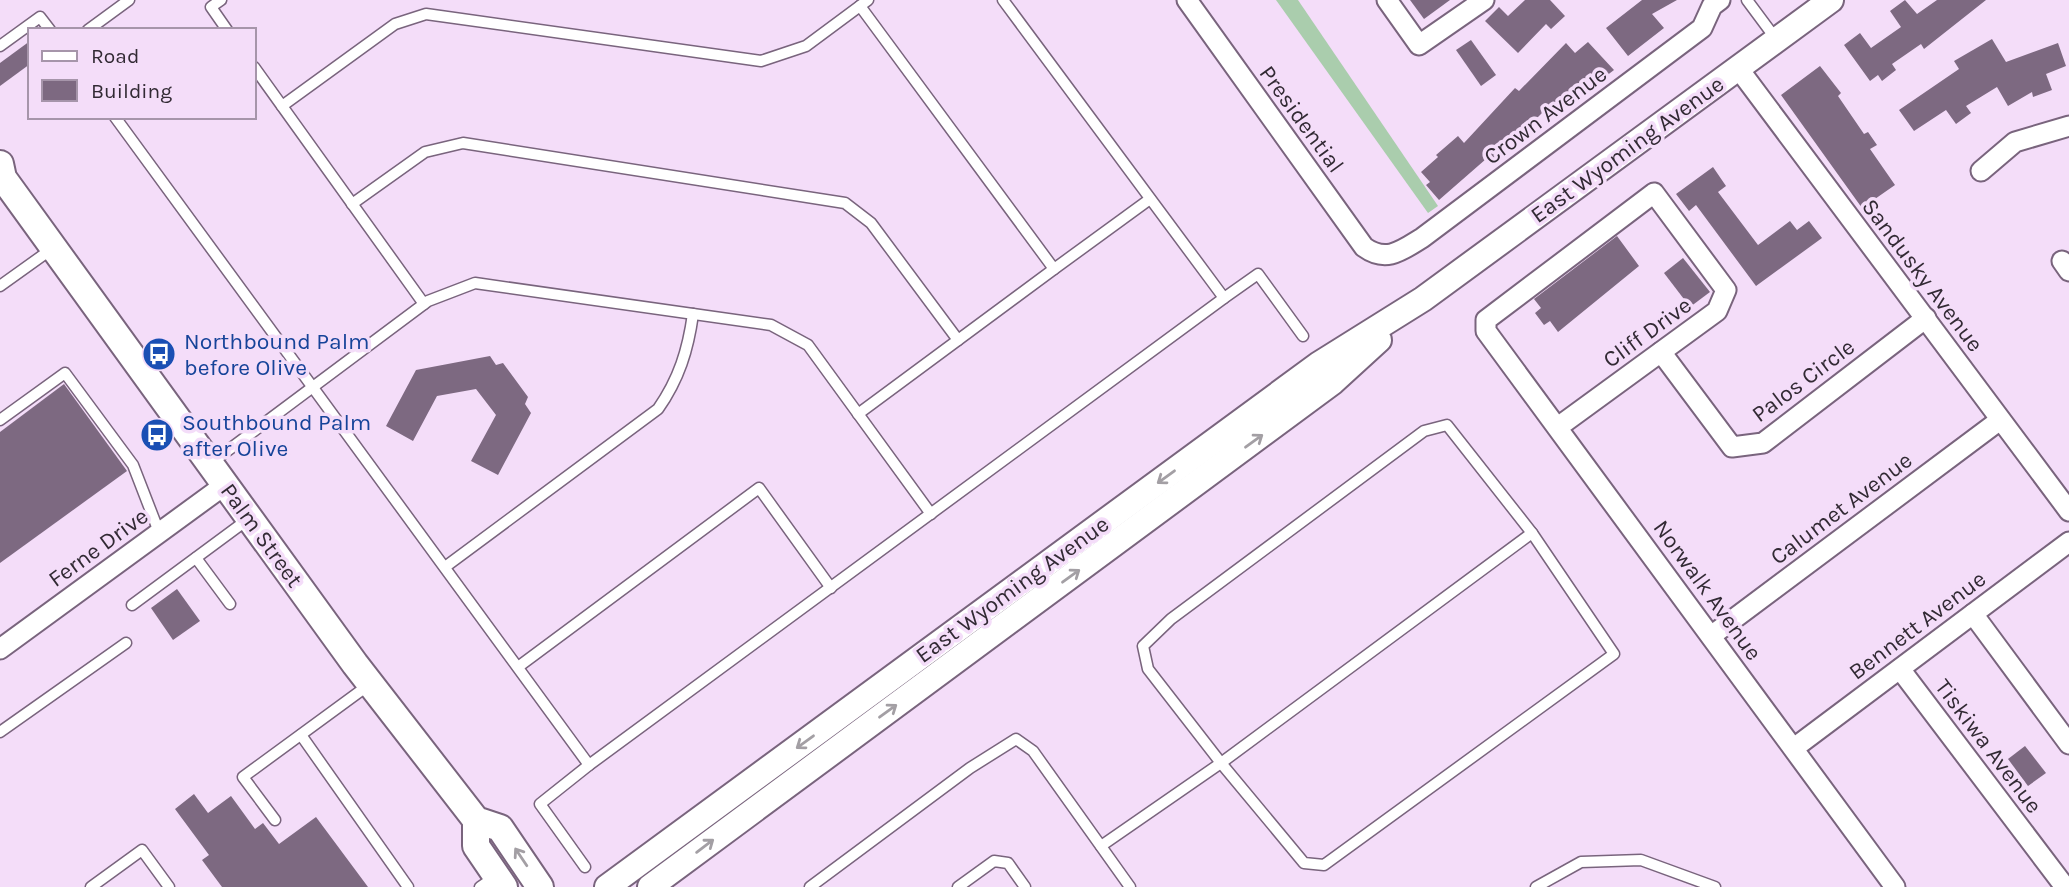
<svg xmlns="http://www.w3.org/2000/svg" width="2069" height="887" viewBox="0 0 2069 887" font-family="Karla,sans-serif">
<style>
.green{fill:#aacdad}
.building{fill:#7d6981}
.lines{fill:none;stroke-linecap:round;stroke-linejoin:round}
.service-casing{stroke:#79647d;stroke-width:13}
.minor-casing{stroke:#79647d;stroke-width:23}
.tertiary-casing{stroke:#79647d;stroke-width:28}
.secondary-casing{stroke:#79647d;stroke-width:30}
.service{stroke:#fff;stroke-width:10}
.minor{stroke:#fff;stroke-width:19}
.tertiary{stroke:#fff;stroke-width:24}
.secondary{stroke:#fff;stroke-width:26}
.oneway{stroke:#a39fa4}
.labels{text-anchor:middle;stroke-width:7;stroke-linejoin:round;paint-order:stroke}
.street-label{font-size:23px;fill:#322a34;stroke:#f4ddf9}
.transit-label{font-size:23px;fill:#164399;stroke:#f4ddf9;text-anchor:start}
</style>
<rect width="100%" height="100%" fill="#f4ddf9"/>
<!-- green -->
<path class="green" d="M1276,0H1298L1438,206L1428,213Z"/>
<!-- building -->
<g class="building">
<path d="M1410,0H1450L1424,19Z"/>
<path d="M1525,0H1550L1565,16L1551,29L1546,24L1518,53L1485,21L1499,7L1508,16Z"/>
<path d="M1642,0H1677L1652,14L1664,28L1628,56L1606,28Z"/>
<path d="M1905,0L1917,14L1937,0H1986L1924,49L1921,44L1892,64L1896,70L1882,81L1878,75L1870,81L1844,45L1860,33L1871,48L1901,27L1890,11Z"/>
<path d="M1992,39L2006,62L2058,43L2066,66L2046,74L2052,90L2033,97L2032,92L2008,106L1997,87L1966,106L1971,113L1956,124L1946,110L1914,131L1899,110L1959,69L1954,61Z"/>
<path d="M1471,40L1496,75L1481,86L1456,50Z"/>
<path d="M30,41V64L0,86V63Z"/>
<path d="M1588,42L1614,70L1593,86L1587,80L1582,85L1580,82L1552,111L1548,107L1521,134L1519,132L1490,163L1486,159L1439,200L1426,185L1430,182L1421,172L1438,157L1436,155L1458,136L1464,143L1515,88L1519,91L1566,43L1575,53Z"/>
<path d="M1820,66L1841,93L1838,96L1864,134L1868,132L1877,145L1870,149L1895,185L1862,208L1781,95Z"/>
<path d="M1713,167L1726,186L1718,192L1758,245L1790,221L1797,230L1809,221L1822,238L1756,286L1696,205L1689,211L1676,194Z"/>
<path d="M1617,236L1639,266L1558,332L1550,321L1544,325L1535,313L1541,308L1534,299Z"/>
<path d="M1683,258L1710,292L1690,307L1664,273Z"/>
<path d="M490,356L496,365L503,363L528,397L525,404L531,413L498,475L471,461L496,415L476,389L437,396L413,441L386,426L416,370Z"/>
<path d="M64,384L127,471L0,563V432Z"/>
<path d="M177,589L200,621L173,640L151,608Z"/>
<path d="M2025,746L2046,773L2028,786L2008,759Z"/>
<path d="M194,794L208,813L231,796L255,829L263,823L279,844L316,817L368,887H222L202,860L209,855L175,809Z"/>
</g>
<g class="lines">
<defs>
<g id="service">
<path d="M221,0L211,7L227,30"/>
<path d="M1747,0L1776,39"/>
<path d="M88,30L129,0"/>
<path d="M0,46L40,17L50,30"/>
<path d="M254,67L424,304"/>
<path d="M282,106L395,24L426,14L761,61L806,46L868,0"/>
<path d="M115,117L589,765L1224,298L1003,0"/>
<path d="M352,204L425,152L463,143L845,203L871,223L958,340"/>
<path d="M1054,269L1150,199"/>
<path d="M0,286L53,248"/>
<path d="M1224,298L1258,274L1303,336"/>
<path d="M858,414L1054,269L860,6"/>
<path d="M0,420L65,373L133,465L159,532"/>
<path d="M1447,425L1532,533L1614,654L1324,865L1304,863L1221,763L1148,669L1143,646L1171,619L1424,431Z"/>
<path d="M211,463L428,301L475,283L771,325L808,345L931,514"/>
<path d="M196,558L230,604"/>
<path d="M445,567L658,409C679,379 688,350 693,314"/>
<path d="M132,605L247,520"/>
<path d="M518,667L759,488L831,588"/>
<path d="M0,732L126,643"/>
<path d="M301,735L408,887"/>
<path d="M275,820L243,777L370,684"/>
<path d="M1101,846L1221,763L1532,533"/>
<path d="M585,867L540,804L589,765"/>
<path d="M91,887L142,850L169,887"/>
<path d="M480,887L496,876"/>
<path d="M810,887L970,768L1016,739L1033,751L1130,887"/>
<path d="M958,887L994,861L1008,863L1025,887"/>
<path d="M1536,887L1581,862L1641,860L1715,887"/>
</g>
<g id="minor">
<path d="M1187,0L1364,247C1386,263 1401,251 1422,238L1702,28L1712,6L1720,0"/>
<path d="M1387,0L1419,45L1484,0"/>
<path d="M1738,68L2069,511"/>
<path d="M1981,171L2015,142L2069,126"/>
<path d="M2062,261L2069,271"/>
<path d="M1661,352L1732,447L1763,443L1926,318"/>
<path d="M1558,427L1717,311L1726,290L1654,193L1486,320V331L1895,887"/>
<path d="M1973,614L2069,744"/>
<path d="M1711,636L2000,420"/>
<path d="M0,649L226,484"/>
<path d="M1900,669L2065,887"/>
<path d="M1794,748L2069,542"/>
</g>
<g id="tertiary">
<path d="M607,887L1319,364L1423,299L1831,0"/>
<path d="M650,887L1333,382L1379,340"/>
</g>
<g id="secondary">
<path d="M0,164L3,178L355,664L476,820L500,828L540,887"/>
<path d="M476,820V846L504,887"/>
</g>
</defs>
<!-- service casing -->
<use href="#service" class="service-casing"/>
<!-- minor casing -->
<use href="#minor" class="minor-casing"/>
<!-- tertiary casing -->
<use href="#tertiary" class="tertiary-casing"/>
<!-- secondary casing -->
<use href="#secondary" class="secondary-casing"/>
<!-- service -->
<use href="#service" class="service"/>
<!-- minor -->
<use href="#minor" class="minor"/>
<!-- tertiary -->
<use href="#tertiary" class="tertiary"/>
<!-- secondary -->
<use href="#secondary" class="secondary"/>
</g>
<!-- one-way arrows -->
<defs><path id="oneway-shaft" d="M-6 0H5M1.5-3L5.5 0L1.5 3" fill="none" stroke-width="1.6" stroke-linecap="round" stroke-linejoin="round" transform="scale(1.75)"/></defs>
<g class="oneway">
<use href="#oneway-shaft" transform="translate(1254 441) rotate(-36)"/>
<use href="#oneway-shaft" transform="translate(1166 477) rotate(144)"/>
<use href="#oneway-shaft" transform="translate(1071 576) rotate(-36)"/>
<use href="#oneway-shaft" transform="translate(888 711) rotate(-36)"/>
<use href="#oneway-shaft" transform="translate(805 742) rotate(144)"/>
<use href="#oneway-shaft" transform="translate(705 846) rotate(-37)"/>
<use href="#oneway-shaft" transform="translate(521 857) rotate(-124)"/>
</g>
<!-- icons -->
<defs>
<symbol id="bus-disc" viewBox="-11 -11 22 22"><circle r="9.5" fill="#1a4fb4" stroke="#f4ddf9"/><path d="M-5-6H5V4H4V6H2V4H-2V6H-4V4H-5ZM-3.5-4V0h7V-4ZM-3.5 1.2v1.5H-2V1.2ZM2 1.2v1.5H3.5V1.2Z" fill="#fff"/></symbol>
</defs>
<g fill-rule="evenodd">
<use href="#bus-disc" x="140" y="335" width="38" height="38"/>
<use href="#bus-disc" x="138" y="416" width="38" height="38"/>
</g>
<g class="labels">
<!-- street labels -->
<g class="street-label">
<text transform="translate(1545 115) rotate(-37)" y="8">Crown Avenue</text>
<text transform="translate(1302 119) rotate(54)" y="8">Presidential</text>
<text transform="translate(1627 149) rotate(-36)" y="8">East Wyoming Avenue</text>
<text transform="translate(1923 275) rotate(53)" y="8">Sandusky Avenue</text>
<text transform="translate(1647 332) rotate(-36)" y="8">Cliff Drive</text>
<text transform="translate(1803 380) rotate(-37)" y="8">Palos Circle</text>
<text transform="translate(1841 508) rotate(-37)" y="8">Calumet Avenue</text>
<text transform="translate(262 535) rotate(54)" y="8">Palm Street</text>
<text transform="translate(98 547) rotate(-36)" y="8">Ferne Drive</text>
<text transform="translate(1012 589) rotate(-36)" y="8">East Wyoming Avenue</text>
<text transform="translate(1708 590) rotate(54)" y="8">Norwalk Avenue</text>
<text transform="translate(1917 625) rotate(-37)" y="8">Bennett Avenue</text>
<text transform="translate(1989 746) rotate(53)" y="8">Tiskiwa Avenue</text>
</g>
<!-- transit labels -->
<g class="transit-label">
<text x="184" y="349">Northbound Palm<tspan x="184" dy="26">before Olive</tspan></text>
<text x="182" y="430">Southbound Palm<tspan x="182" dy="26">after Olive</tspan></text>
</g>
</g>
<!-- legend -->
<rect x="28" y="28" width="228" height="91" fill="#f4ddf9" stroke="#a695aa" stroke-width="2"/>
<rect x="42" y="51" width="35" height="10" fill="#ffffff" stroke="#a695aa" stroke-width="2"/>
<text x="91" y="63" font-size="21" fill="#322a34">Road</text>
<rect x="42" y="80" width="35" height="21" fill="#7d6981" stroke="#a695aa" stroke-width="2"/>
<text x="91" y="98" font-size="21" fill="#322a34">Building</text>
</svg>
